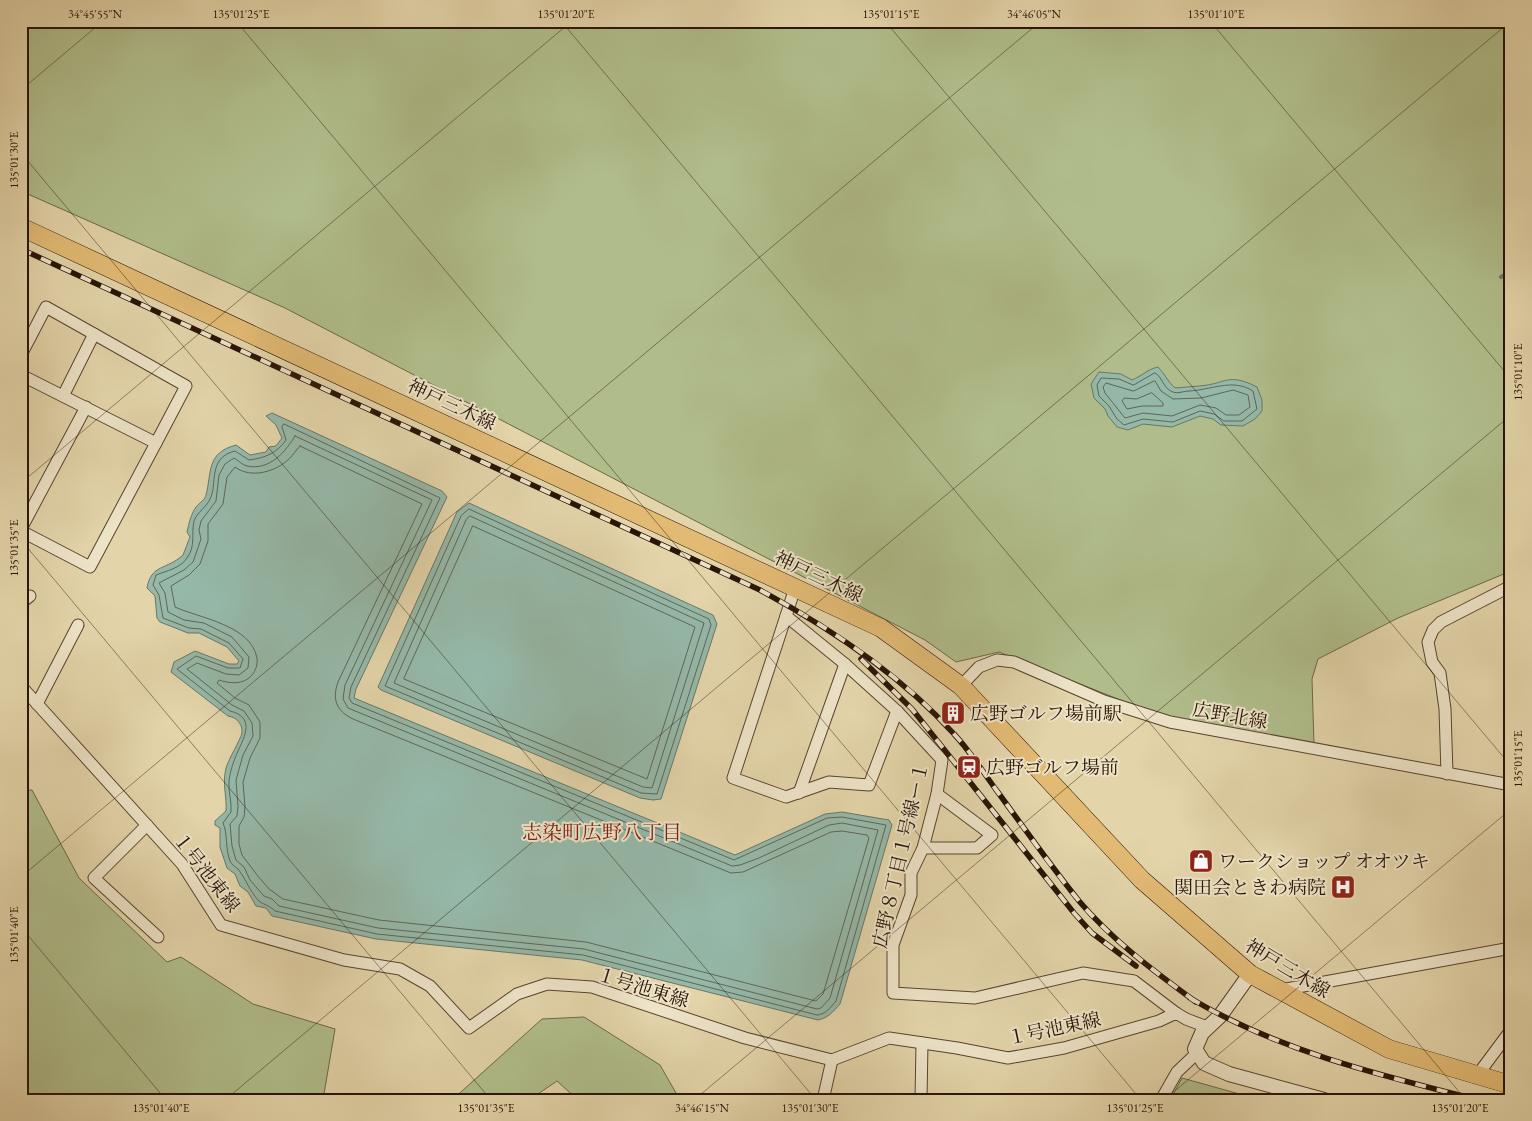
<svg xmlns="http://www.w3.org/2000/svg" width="1532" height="1121" viewBox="0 0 1532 1121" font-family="'EB Garamond','Noto Serif JP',serif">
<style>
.green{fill:#b0bd8b;stroke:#6c6848}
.water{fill:#95b8a8;stroke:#6a7667}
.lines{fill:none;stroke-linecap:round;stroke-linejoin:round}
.shore{stroke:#5f6657;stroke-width:1}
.stream{stroke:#6a7667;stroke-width:4}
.minor-casing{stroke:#58442f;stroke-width:13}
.tertiary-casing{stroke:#58442f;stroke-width:16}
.primary-casing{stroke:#291406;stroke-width:19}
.minor{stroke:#ede3c7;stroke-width:11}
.tertiary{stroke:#ede3c7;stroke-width:14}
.primary{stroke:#e2ba74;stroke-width:18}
.rail-casing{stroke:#291406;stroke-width:5.5}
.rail{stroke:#ede3c7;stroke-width:4;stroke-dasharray:11;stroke-linecap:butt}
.ticks{fill:none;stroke:#291406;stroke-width:1;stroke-opacity:0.45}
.labels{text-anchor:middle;stroke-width:4;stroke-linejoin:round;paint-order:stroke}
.street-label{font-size:19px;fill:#291406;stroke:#ede3c7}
.poi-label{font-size:19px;fill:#291406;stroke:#ede3c7;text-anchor:start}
.neighbourhood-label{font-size:20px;fill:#7a1f14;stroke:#ede3c7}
.neatline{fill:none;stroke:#291406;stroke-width:2}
.ticks-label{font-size:12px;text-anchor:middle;fill:#291406}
</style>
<rect width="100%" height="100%" fill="#e3d4a9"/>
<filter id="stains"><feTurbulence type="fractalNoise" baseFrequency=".004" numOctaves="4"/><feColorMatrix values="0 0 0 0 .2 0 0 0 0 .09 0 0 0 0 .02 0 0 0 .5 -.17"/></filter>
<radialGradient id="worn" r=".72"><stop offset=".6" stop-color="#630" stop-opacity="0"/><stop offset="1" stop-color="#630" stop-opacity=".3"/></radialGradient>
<!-- green -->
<g class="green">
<path d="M21,21H1511V571L1398,618L1318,659L1312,679L1314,745L1166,718L999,652L956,662L925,640L285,308L21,191Z"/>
<path d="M32,790L79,878L167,962L181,957L253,1004L335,1029L323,1100H49L21,1096V791Z"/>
<path d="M584,1017L660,1065L680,1100H578L557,1081L529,1100H452L542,1019Z"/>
<path d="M1182,1078L1261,1100H1170Z"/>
</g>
<!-- water -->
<g class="water">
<path d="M1158,367C1165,374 1168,382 1175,388C1183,387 1191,387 1199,386C1227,384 1227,372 1257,387L1262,400V411L1255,419L1243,426L1221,425L1213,419L1200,416L1172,427L1143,424L1128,430L1117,427L1108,416L1105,409L1094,398L1091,384L1099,372L1121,374L1132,380C1142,376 1148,369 1158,367Z"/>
<path d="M272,413L442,491L447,497L356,689L354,698L735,855L825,814L842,812L889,820L892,825L840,1004C833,1012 828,1018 818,1020L582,960L376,939L272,916L266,908L256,906L248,892L240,886L235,874L227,868L220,847V828L215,825V821L226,811C227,796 222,784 226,768C229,758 240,741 242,733C243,724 236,717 228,716L171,672L174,662L195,651L229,664H237L239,661L227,647L199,633H188L160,622L157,618L155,596L147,588C151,564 167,570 183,555L190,537L187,532C189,523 191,514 196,507C200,502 205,500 206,495C212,472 206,453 236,445L250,455L266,452L269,447L276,446L282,438L276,425L266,416Z"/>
<path d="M469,503L713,615L717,624L661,799L653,800L640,798L381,690L378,687L457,512Z"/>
</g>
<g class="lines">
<!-- shore -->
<g class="shore">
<path d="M1155,373C1163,377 1163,389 1173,392C1178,394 1184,391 1189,391C1211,390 1233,378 1253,391L1257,409L1242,421H1224L1214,414L1200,411L1173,422L1143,419L1124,425L1117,419L1109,406L1099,396L1097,385L1101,378L1119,379L1133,385Z"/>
<path d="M1155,381L1161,391L1173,399L1201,398L1233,390L1248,395L1250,407L1239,415H1226L1216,408L1200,405L1172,416L1143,413L1125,418L1105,393L1103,387L1106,383L1133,391Z"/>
<path d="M1152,393L1163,403V406H1142L1127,409L1122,401L1124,398L1136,399Z"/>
<path d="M284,424L440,498L351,687L349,698L352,703L734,860L827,818L842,817L886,825L836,1001C830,1008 826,1014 817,1015L583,955L377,934L275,911C269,905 262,904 259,901C250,892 246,879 238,869C234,866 232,865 230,861C225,848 228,834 223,823L231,812C232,801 228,792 229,781C230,771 234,760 238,751C245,736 255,717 230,711L177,669L196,656L228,668H240L243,659L229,643L201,629L189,628L163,618L159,595L153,585L156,575C166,571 181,568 187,558C196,546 191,534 194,521C197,512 206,508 210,499C218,484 207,458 235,451L249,460C265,458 277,453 286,440L282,427Z"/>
<path d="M295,436L432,500L345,685L343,699L348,708L732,866L740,865L759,858L829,825L842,823L878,830L830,998L821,1008L817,1009L584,949L378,928L279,906L272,899L264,896L250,880L244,867L236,860L232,846L230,824L237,816L238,806L236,780L243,755L253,736L252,723L244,711L232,705L187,669L197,663L226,674L239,675L248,668L249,657L232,637L204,623L184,620L168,612L165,593L159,583L184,570L193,562L201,539L199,530L201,521L216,501L219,475L225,464L234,458C238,460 242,465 247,466C270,471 286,451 295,436Z"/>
<path d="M300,446L422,504L338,682C332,699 336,711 353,719L731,873L743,872L831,832L842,831L867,835L869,838L823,994L816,1001L586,942L379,920L283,899L269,889L257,875L242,855L239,844V826L244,817L245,807L243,782L250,758L260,738V722L249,705L235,698L217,683L219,680C228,683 240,685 249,678C255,673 258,665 257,658C251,625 199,618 175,607L171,586L189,575L200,564L208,541V524L223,504L227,477L235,467C251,479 276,472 290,458C293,455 296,450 300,446Z"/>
<path d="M469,509L709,619L711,625L657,794L641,793L385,686L461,516Z"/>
<path d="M470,516L704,623L652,788L643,787L394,683L466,520Z"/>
<path d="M473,526L695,627L647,779L404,679Z"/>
</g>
<!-- stream -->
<path class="stream" d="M1501,277L1511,271"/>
<defs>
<g id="minor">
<path d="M94,334L186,386L156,443"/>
<path d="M21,355L46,307L94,334L63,396"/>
<path d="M21,375L156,443L90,567L21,531"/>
<path d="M21,529L86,407"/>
<path d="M795,588L786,616L845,664L897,711L942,760L937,794L923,848L911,873V895L893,945V993L975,998L1083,973L1134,981L1176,1013"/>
<path d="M21,603L30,596"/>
<path d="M786,616L733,778L786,797L829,782L869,785L897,711"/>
<path d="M21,686L182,864L221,925L344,960L400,969L430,986L469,1028L517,994L547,984L592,987L745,1038L832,1060L889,1038L957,1048L1008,1058L1064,1048L1159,1021L1176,1013L1186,1019L1207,1027"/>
<path d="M961,686L979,667L997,660L1014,662L1104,701L1170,722L1511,785"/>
<path d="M37,704L78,625"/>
<path d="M1447,774L1445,709L1440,673L1432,662L1428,642L1433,630L1441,622L1511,586"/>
<path d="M799,793L845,664"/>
<path d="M147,825L94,878L158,937"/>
<path d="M923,848H977L992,835L937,794"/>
<path d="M1281,990L1511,948"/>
<path d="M1476,1077L1511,1030"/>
<path d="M823,1100L832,1060"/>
<path d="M921,1100L922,1043"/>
<path d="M1161,1100L1177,1072L1197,1053"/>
</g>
<path id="tertiary" d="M1250,974L1220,1016L1202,1033L1195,1049L1204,1063L1229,1074L1324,1100"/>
<path id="primary" d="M21,227L881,628L961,686L1142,880L1250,974L1389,1049L1511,1085"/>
</defs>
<!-- minor casing -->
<use href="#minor" class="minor-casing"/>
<!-- tertiary casing -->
<use href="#tertiary" class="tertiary-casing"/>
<!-- primary casing -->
<use href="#primary" class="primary-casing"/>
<!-- minor -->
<use href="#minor" class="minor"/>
<!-- tertiary -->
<use href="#tertiary" class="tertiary"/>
<!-- primary -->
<use href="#primary" class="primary"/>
<defs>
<g id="rail">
<path d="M21,249L760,590C830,628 900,674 954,734C970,751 983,772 997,791C1024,828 1050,865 1079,901C1113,941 1154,971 1196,1002"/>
<path d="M861,659L912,709L1074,913L1092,933L1136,966"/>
<path d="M1190,998C1279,1051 1379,1075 1479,1100"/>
</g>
</defs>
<!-- rail casing -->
<use href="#rail" class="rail-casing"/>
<!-- rail -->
<use href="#rail" class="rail"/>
</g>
<!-- ticks -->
<path class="ticks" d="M236,21L1141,1100M561,21L1466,1100M885,21L1511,766M1210,21L1511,379M21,90L103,21M21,153L816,1100M21,483L572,21M21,540L491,1100M21,877L1041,21M21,927L166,1100M225,1100L1511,21M694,1100L1511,415M1164,1100L1511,809"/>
<!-- icons -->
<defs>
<symbol id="building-square" viewBox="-11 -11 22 22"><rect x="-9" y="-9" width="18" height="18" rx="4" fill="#8f2418" stroke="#ede3c7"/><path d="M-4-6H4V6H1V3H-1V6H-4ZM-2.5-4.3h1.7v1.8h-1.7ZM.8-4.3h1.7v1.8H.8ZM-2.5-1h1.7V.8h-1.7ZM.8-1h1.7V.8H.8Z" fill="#fff"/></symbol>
<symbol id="station-square" viewBox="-11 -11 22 22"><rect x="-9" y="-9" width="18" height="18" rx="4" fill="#8f2418" stroke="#ede3c7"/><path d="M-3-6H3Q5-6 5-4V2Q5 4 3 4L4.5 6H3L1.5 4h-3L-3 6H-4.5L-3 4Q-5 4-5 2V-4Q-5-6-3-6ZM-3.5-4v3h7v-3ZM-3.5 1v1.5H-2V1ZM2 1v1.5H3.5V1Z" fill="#fff"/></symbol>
<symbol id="shop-square" viewBox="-11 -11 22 22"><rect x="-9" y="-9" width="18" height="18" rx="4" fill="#8f2418" stroke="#ede3c7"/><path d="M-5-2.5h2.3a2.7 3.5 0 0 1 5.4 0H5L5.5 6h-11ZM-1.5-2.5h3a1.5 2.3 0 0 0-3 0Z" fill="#fff"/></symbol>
<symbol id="hospital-square" viewBox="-11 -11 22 22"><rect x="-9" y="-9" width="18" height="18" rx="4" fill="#8f2418" stroke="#ede3c7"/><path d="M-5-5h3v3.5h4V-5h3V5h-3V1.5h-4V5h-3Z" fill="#fff"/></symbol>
</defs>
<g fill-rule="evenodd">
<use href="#building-square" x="939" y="699" width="28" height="28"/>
<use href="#station-square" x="955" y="753" width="28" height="28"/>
<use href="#shop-square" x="1187" y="847" width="28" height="28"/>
<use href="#hospital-square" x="1329" y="873" width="28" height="28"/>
</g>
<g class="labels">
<!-- street labels -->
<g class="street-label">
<text transform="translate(452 404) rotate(25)" y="7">神戸三木線</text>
<text transform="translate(819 576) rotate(25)" y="7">神戸三木線</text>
<text transform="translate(1230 715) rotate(10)" y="7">広野北線</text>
<text transform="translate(900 855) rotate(-77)" y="7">広野８丁目１号線ー１</text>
<text transform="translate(207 872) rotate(52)" y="7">１号池東線</text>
<text transform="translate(1288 968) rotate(31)" y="7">神戸三木線</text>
<text transform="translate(643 987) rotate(17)" y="7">１号池東線</text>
<text transform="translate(1054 1028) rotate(-12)" y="7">１号池東線</text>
</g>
<!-- poi labels -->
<g class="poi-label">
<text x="970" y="720">広野ゴルフ場前駅</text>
<text x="986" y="774">広野ゴルフ場前</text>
<text x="1218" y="868">ワークショップ オオツキ</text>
<text x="1326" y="894" text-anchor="end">関田会ときわ病院</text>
</g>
<!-- neighbourhood labels -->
<g class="neighbourhood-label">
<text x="602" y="839">志染町広野八丁目</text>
</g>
</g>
<!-- margin -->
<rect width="1532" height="1121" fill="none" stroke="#e3d4a9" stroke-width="55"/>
<rect x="28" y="28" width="1476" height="1066" class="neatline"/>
<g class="ticks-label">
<text x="95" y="18">34°45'55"N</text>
<text x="241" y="18">135°01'25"E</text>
<text x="566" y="18">135°01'20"E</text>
<text x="891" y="18">135°01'15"E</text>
<text x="1034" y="18">34°46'05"N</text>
<text x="1216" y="18">135°01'10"E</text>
<text transform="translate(14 160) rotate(-90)" y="4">135°01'30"E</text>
<text transform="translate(1518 372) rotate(-90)" y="4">135°01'10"E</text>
<text transform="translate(14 548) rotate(-90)" y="4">135°01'35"E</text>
<text transform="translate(1518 759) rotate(-90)" y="4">135°01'15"E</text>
<text transform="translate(14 935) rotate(-90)" y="4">135°01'40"E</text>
<text x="161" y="1112">135°01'40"E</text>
<text x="486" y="1112">135°01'35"E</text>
<text x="702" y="1112">34°46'15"N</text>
<text x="810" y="1112">135°01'30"E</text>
<text x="1135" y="1112">135°01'25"E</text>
<text x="1460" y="1112">135°01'20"E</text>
</g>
<rect width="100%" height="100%" filter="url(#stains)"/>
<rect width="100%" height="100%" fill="url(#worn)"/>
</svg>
